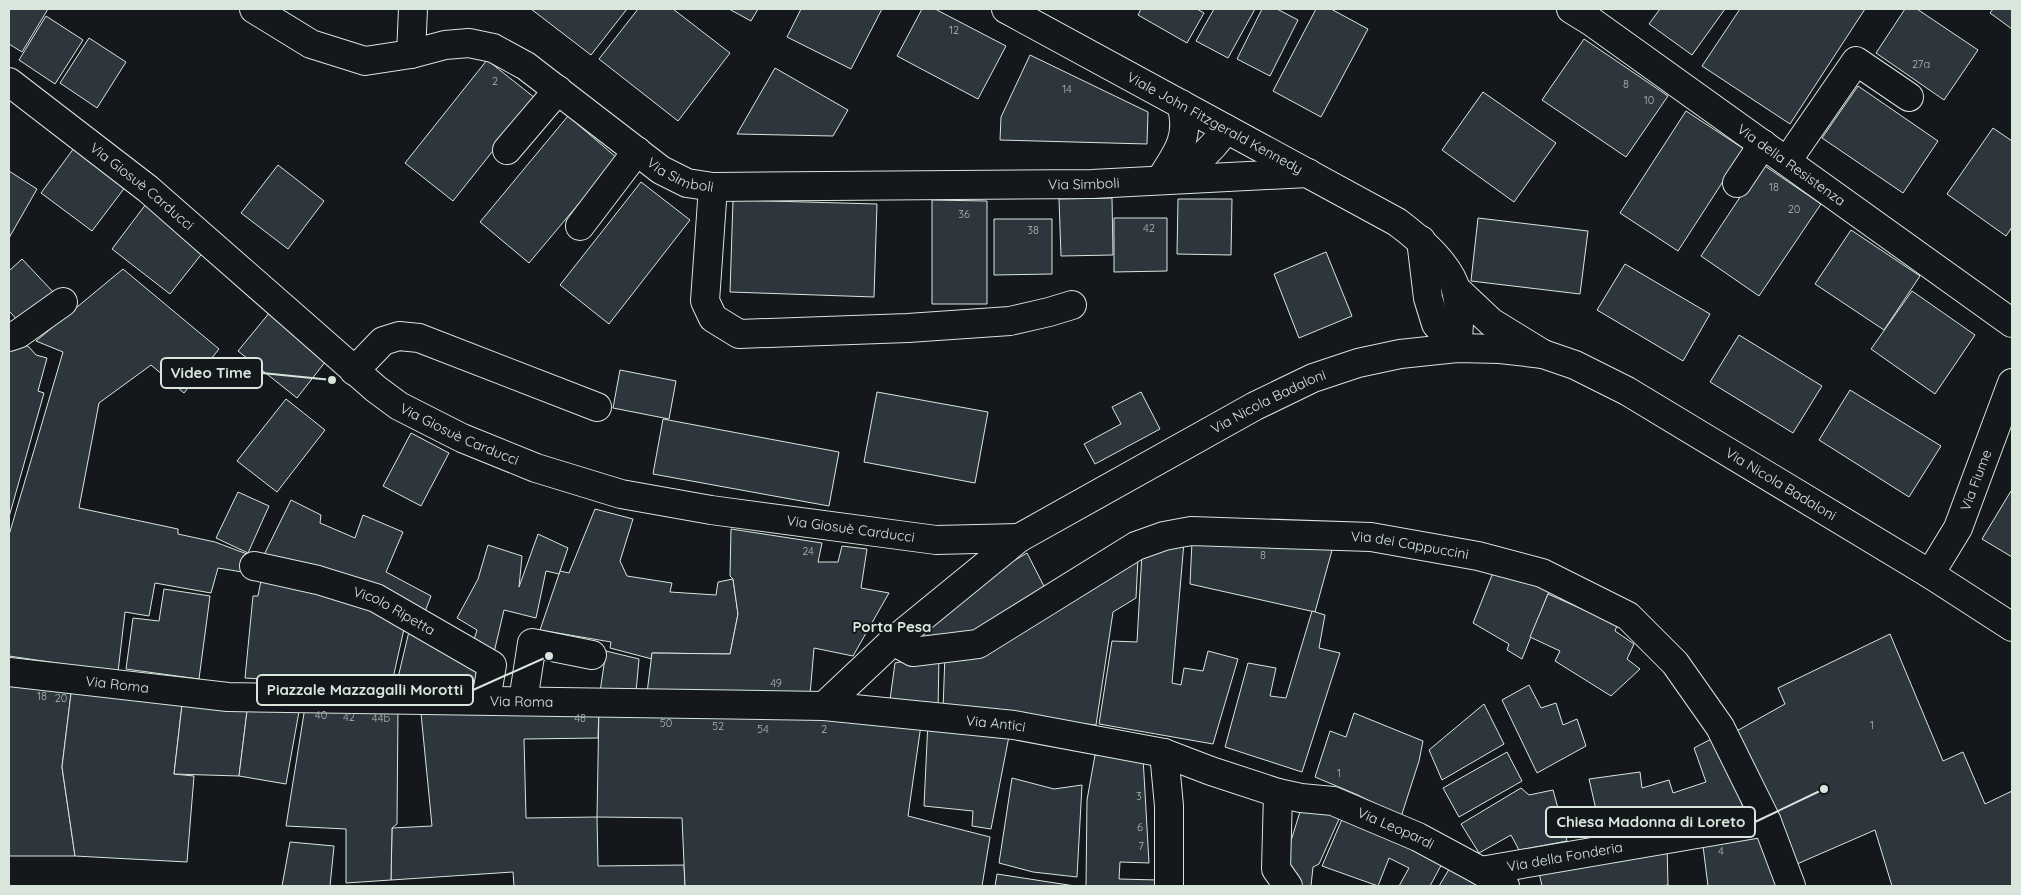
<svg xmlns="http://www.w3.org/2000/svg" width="2021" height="895" viewBox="0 0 2021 895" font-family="Quicksand,sans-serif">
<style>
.building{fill:#2c363c;stroke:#d8e6dc}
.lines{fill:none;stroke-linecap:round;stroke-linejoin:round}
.minor-casing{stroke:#d8e6dc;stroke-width:30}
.minor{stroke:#14181c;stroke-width:28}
.labels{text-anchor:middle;stroke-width:4;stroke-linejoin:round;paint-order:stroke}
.number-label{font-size:11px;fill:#adbab4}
.street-label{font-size:14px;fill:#d8e6dc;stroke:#14181c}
.neighbourhood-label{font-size:15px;font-weight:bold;fill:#d8e6dc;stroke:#14181c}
.leader{fill:none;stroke:#d8e6dc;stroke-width:2}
.callout-dot{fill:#d8e6dc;stroke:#14181c;stroke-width:2}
.callout{fill:#14181c;stroke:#d8e6dc;stroke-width:2}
.callout-label{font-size:15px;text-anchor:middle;font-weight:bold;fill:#d8e6dc}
</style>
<rect width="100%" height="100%" fill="#14181c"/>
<!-- building -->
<g class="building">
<path d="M9,9H48L22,52L9,44Z"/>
<path d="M531,9H627L591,55Z"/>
<path d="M638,9H673L730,53L678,121L599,59Z"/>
<path d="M729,9H758L751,21Z"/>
<path d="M801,9H882L851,69L787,37Z"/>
<path d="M922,9H935L1006,46L978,99L897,56Z"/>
<path d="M1141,9H1197L1204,13L1187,43L1138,15Z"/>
<path d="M1214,9H1255L1228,58L1196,41Z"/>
<path d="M1262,9H1277L1298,20L1270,76L1237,59Z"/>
<path d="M1316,9H1331L1368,29L1321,117L1273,91Z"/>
<path d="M1660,9H1725L1692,55L1649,24Z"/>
<path d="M1740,9H1865L1790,124L1702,66Z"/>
<path d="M1905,9H1917L1978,50L1944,100L1876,53Z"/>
<path d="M1993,9H2012V29L1990,13Z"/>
<path d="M46,16L83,40L55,84L19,60Z"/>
<path d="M89,38L126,62L97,108L60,83Z"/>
<path d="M1584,39L1668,96L1626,157L1542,100Z"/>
<path d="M1030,55L1148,112L1147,144L1000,140L1001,117Z"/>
<path d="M487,60L535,98L453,201L405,163Z"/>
<path d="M775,68L848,110L833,136L737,134Z"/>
<path d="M1858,86L1938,141L1903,193L1822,138Z"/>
<path d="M1483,92L1556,143L1514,202L1442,150Z"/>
<path d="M1686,111L1744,149L1678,251L1620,213Z"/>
<path d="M568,116L617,158L529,263L480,222Z"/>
<path d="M1993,128L2012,141V227L2006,236L1947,194Z"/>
<path d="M74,148L126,186L92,231L41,193Z"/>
<path d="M1762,164L1821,204L1759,296L1701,256Z"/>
<path d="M278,165L324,201L288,249L241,213Z"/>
<path d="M9,171L37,189L9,238Z"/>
<path d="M641,182L690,220L609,324L560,285Z"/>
<path d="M1112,198L1113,255L1061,256L1059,199Z"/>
<path d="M1178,199H1232L1231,255L1177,254Z"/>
<path d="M733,200L877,204L874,297L730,292Z"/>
<path d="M932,200L987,201V304H932Z"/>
<path d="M146,204L204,251L170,294L112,249Z"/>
<path d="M1114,218H1167V271L1114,272Z"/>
<path d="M1478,218L1588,231L1580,294L1471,281Z"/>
<path d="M994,219H1052V274L994,275Z"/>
<path d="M1851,230L1920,276L1884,330L1815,284Z"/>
<path d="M1326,252L1352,316L1299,338L1274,274Z"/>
<path d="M22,259L55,294L22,325L9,311V271Z"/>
<path d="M1625,264L1710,314L1683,361L1597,310Z"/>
<path d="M123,269L219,349L184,393L151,365L99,403L79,508L178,529V534L215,542L247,554L242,572L218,568L211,593L155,583L149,616L125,612L118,672L9,656V535L63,352L36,341Z"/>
<path d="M1912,291L1975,335L1935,394L1871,349Z"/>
<path d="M270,312L329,357L297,398L238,351Z"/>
<path d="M1739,335L1822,386L1793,433L1710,382Z"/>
<path d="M9,342H19L29,347L36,355L47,358L38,391L44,393L9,517Z"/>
<path d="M620,370L676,381L669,419L613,408Z"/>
<path d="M1850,390L1941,446L1909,497L1819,440Z"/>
<path d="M877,392L988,412L975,483L864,462Z"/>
<path d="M1141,392L1160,429L1095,464L1084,444L1121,424L1112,407Z"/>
<path d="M286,399L325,430L277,492L237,461Z"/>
<path d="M663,419L839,452L829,506L653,474Z"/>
<path d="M411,433L449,453L421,506L383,486Z"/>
<path d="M2011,491L2012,492V557L1982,539Z"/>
<path d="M238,492L269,506L248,553L216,538Z"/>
<path d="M291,500L321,515L320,523L355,538L363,515L403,532L386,572L431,596L421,622L260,563Z"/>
<path d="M595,509L633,519L620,561L627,576L672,583L670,592L716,595L718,582L733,579L738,614L730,654L652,653V659L610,648L611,642L540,630L560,571L569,573Z"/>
<path d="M731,529L822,543L818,562H838L842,546L867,549L861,588L889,593L853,656L814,648L810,695L647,693L652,653L730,654L738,614L733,579L730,576Z"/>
<path d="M538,534L568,548L559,574L546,571L536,618L504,610L492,661L471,649L477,630L457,618L478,579L488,545L522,556L519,587Z"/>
<path d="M1192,541L1334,543L1315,612L1190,584Z"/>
<path d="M1184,542L1172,683L1181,685L1184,668L1203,671L1208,651L1238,659L1213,744L1099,724L1112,641L1137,642L1142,553Z"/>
<path d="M1027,553L1049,596L967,638L924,643L921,635L966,589Z"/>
<path d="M1138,558L1136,598L1113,612L1096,725L943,710L945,654Z"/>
<path d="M263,570L406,620L391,687L245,678L253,596H258Z"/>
<path d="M1494,570L1550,589L1522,659L1507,650L1509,644L1473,623Z"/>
<path d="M164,589L210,596L199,679L126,669L133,618L159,621Z"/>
<path d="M1548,594L1584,610L1588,603L1618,623L1615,631L1634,644L1627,659L1640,669L1611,696L1555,661L1560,651L1530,637Z"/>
<path d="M1312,611L1325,615L1319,648L1340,653L1302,772L1225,747L1248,663L1276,668L1270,696L1286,698Z"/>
<path d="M411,623L481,662L474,691L396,686Z"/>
<path d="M1890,634L1943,761L1963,752L1985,804L2012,791V886H1892L1875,830L1797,864L1733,733L1785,704L1778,688Z"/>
<path d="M606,651L639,659L636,692H600Z"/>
<path d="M939,654L938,712L889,707L895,663Z"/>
<path d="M9,679L72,686L62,767L75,856H9Z"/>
<path d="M1529,685L1541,708L1556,703L1563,725L1577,719L1586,746L1537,773L1502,700Z"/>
<path d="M71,693L182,705L174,774L194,776L187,862L75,856L62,767Z"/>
<path d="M420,703L599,707L598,738L524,739L526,818L597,817L598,866L684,865L685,886H514L513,872L391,880L392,828L432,826Z"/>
<path d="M1484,704L1504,744L1442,780L1429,750Z"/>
<path d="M182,705L247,711L239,776L174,774Z"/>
<path d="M300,706L286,784L239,776L247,711Z"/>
<path d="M398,706L397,824L392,828L391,880L346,883V829L286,826L305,707Z"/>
<path d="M599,707L872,716V725H921L908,816L990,837L982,886H685L682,818L597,817Z"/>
<path d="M1354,713L1423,741L1419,761L1401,817L1358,795L1315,777L1330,731L1346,737Z"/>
<path d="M928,721L1010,731L991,829L972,826L973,811L924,806Z"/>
<path d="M1717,736L1743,807L1686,821L1684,808L1676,809L1678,824L1602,836L1589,779L1640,772L1642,788L1669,780L1673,793L1706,782L1694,748Z"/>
<path d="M1507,752L1522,781L1459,817L1443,788Z"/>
<path d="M1095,755L1143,757L1149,863L1120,862L1119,879L1158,880V886H1086L1087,800Z"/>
<path d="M1012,778L1054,789L1082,785L1077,877L1033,872L999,863Z"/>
<path d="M1521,788L1529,795L1553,790L1567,841L1519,850L1511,835L1479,853L1461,824Z"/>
<path d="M1303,802L1343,810L1319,864L1313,867L1311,886H1299L1286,857Z"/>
<path d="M1346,810L1445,858L1430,886H1399L1409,868L1389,858L1378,886L1322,866Z"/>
<path d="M1763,830L1782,886H1708L1703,846Z"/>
<path d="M290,842L334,846L330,886H282Z"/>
<path d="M1667,844L1668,885L1660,886H1542L1537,864Z"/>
<path d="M1451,866L1481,886H1439Z"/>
<path d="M997,874L1075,886H995Z"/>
</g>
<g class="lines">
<defs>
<g id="minor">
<path id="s1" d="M254,9L311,44L365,61L411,54L445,45L469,43L493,48L526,66L661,170L687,183L713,187L1092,184L1308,173"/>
<path id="s2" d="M1006,9L1397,222C1417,237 1450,264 1456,290C1461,310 1459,329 1457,348"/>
<path id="s3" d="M1571,9L1592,22L2012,323"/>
<path d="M411,54L413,9"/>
<path id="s4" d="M9,82L148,189L376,389L399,406L462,438L536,468L621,494L711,510L936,540L1019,538"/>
<path d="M507,150L558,90"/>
<path d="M1787,161L1856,61L1909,97"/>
<path d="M1169,177C1194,167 1211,151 1226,129"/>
<path d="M1160,180C1177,154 1191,136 1181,104"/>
<path d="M1737,183L1763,144"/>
<path d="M713,187L705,301L713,318L739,334L908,328L1010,321L1049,312L1072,305"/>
<path d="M580,226L637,151"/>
<path d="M1421,240L1428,298L1436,324L1457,348"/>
<path id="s5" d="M1456,289L1491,322L1543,354L1575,365L1627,391L1930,574L2012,627"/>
<path d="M9,337L18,334L63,302"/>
<path d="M354,371L383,341L399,336L419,338L597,407"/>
<path id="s6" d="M254,566L318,580L376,598L492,665L486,700"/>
<path id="s7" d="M1930,574L1958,528L2012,383"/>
<path id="s8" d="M893,641L913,652L978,644L1136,546L1164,536L1191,531L1371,537L1478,556L1542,573L1628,616L1675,663L1720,727L1767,822L1791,886"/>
<path id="s9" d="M9,672L228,697L824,706L1014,725L1164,753L1211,771L1278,793L1301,798L1333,801L1418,837L1481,871L1505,886"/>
<path d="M523,701L532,643L592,655"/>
<path id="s10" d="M824,706L893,641L1019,538L1255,406L1313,378L1358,363L1400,354L1457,348L1500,349L1543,354"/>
<path d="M1164,753L1169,806V886"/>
<path d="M1278,793L1276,869L1288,886"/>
<path id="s11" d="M1481,871L1767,822"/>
</g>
</defs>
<!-- minor casing -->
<use href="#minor" class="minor-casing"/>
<!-- minor -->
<use href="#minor" class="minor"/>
</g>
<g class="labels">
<!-- number labels -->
<g class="number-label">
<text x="954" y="34">12</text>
<text x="1921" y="68">27a</text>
<text x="495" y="85">2</text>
<text x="1626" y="88">8</text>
<text x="1067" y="93">14</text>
<text x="1649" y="104">10</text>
<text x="1774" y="191">18</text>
<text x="1794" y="213">20</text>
<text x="964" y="218">36</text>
<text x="1149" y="232">42</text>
<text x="1033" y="234">38</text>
<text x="808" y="555">24</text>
<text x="1263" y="559">8</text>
<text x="776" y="687">49</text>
<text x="42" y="700">18</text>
<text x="61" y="702">20</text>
<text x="321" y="719">40</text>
<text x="349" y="721">42</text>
<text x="381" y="722">44b</text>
<text x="580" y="722">48</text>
<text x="666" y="727">50</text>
<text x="1872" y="729">1</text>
<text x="718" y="730">52</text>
<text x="763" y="733">54</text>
<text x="824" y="733">2</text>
<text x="1339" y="777">1</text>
<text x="1139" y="800">3</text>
<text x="1140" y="831">6</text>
<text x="1141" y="850">7</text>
<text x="1721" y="855">4</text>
</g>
<!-- street labels -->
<g class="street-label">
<text dy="5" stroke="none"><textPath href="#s2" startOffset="238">Viale John Fitzgerald Kennedy</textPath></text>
<text dy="5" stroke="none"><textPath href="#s3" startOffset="270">Via della Resistenza</textPath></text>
<text dy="5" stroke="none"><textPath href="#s1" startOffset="482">Via Simboli</textPath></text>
<text dy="5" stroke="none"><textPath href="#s1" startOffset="888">Via Simboli</textPath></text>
<text dy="5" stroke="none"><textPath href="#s4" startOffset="169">Via Giosuè Carducci</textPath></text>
<text dy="5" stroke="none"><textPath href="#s10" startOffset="542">Via Nicola Badaloni</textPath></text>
<text dy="5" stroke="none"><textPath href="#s4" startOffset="574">Via Giosuè Carducci</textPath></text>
<text dy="5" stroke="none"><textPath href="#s7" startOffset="105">Via Fiume</textPath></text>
<text dy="5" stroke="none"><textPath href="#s5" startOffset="381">Via Nicola Badaloni</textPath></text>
<text dy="5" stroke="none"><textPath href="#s4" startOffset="979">Via Giosuè Carducci</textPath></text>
<text dy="5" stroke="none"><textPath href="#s8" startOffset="551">Via dei Cappuccini</textPath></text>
<text dy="5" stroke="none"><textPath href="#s6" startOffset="148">Vicolo Ripetta</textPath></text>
<text dy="5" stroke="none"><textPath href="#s9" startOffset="109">Via Roma</textPath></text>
<text dy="5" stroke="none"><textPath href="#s9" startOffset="514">Via Roma</textPath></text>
<text dy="5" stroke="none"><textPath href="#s9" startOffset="989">Via Antici</textPath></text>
<text dy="5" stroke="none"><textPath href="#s9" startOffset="1405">Via Leopardi</textPath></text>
<text dy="5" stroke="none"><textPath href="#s11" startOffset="85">Via della Fonderia</textPath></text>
</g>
<!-- neighbourhood labels -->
<g class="neighbourhood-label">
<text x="892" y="632">Porta Pesa</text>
</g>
</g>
<!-- callouts -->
<path class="leader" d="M332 380L262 373M549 656L473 690M1824 789L1755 822"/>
<g class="callout-dot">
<circle cx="332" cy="380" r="5"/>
<circle cx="549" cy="656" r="5"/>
<circle cx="1824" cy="789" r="5"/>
</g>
<g class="callout">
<rect x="161" y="358" width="101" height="30" rx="5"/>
<rect x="257" y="675" width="216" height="30" rx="5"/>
<rect x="1546" y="807" width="209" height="30" rx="5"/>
</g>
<g class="callout-label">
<text x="211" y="378">Video Time</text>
<text x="365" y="695">Piazzale Mazzagalli Morotti</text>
<text x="1651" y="827">Chiesa Madonna di Loreto</text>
</g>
<!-- border -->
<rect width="2021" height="895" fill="none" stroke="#d8e6dc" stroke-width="20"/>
</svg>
